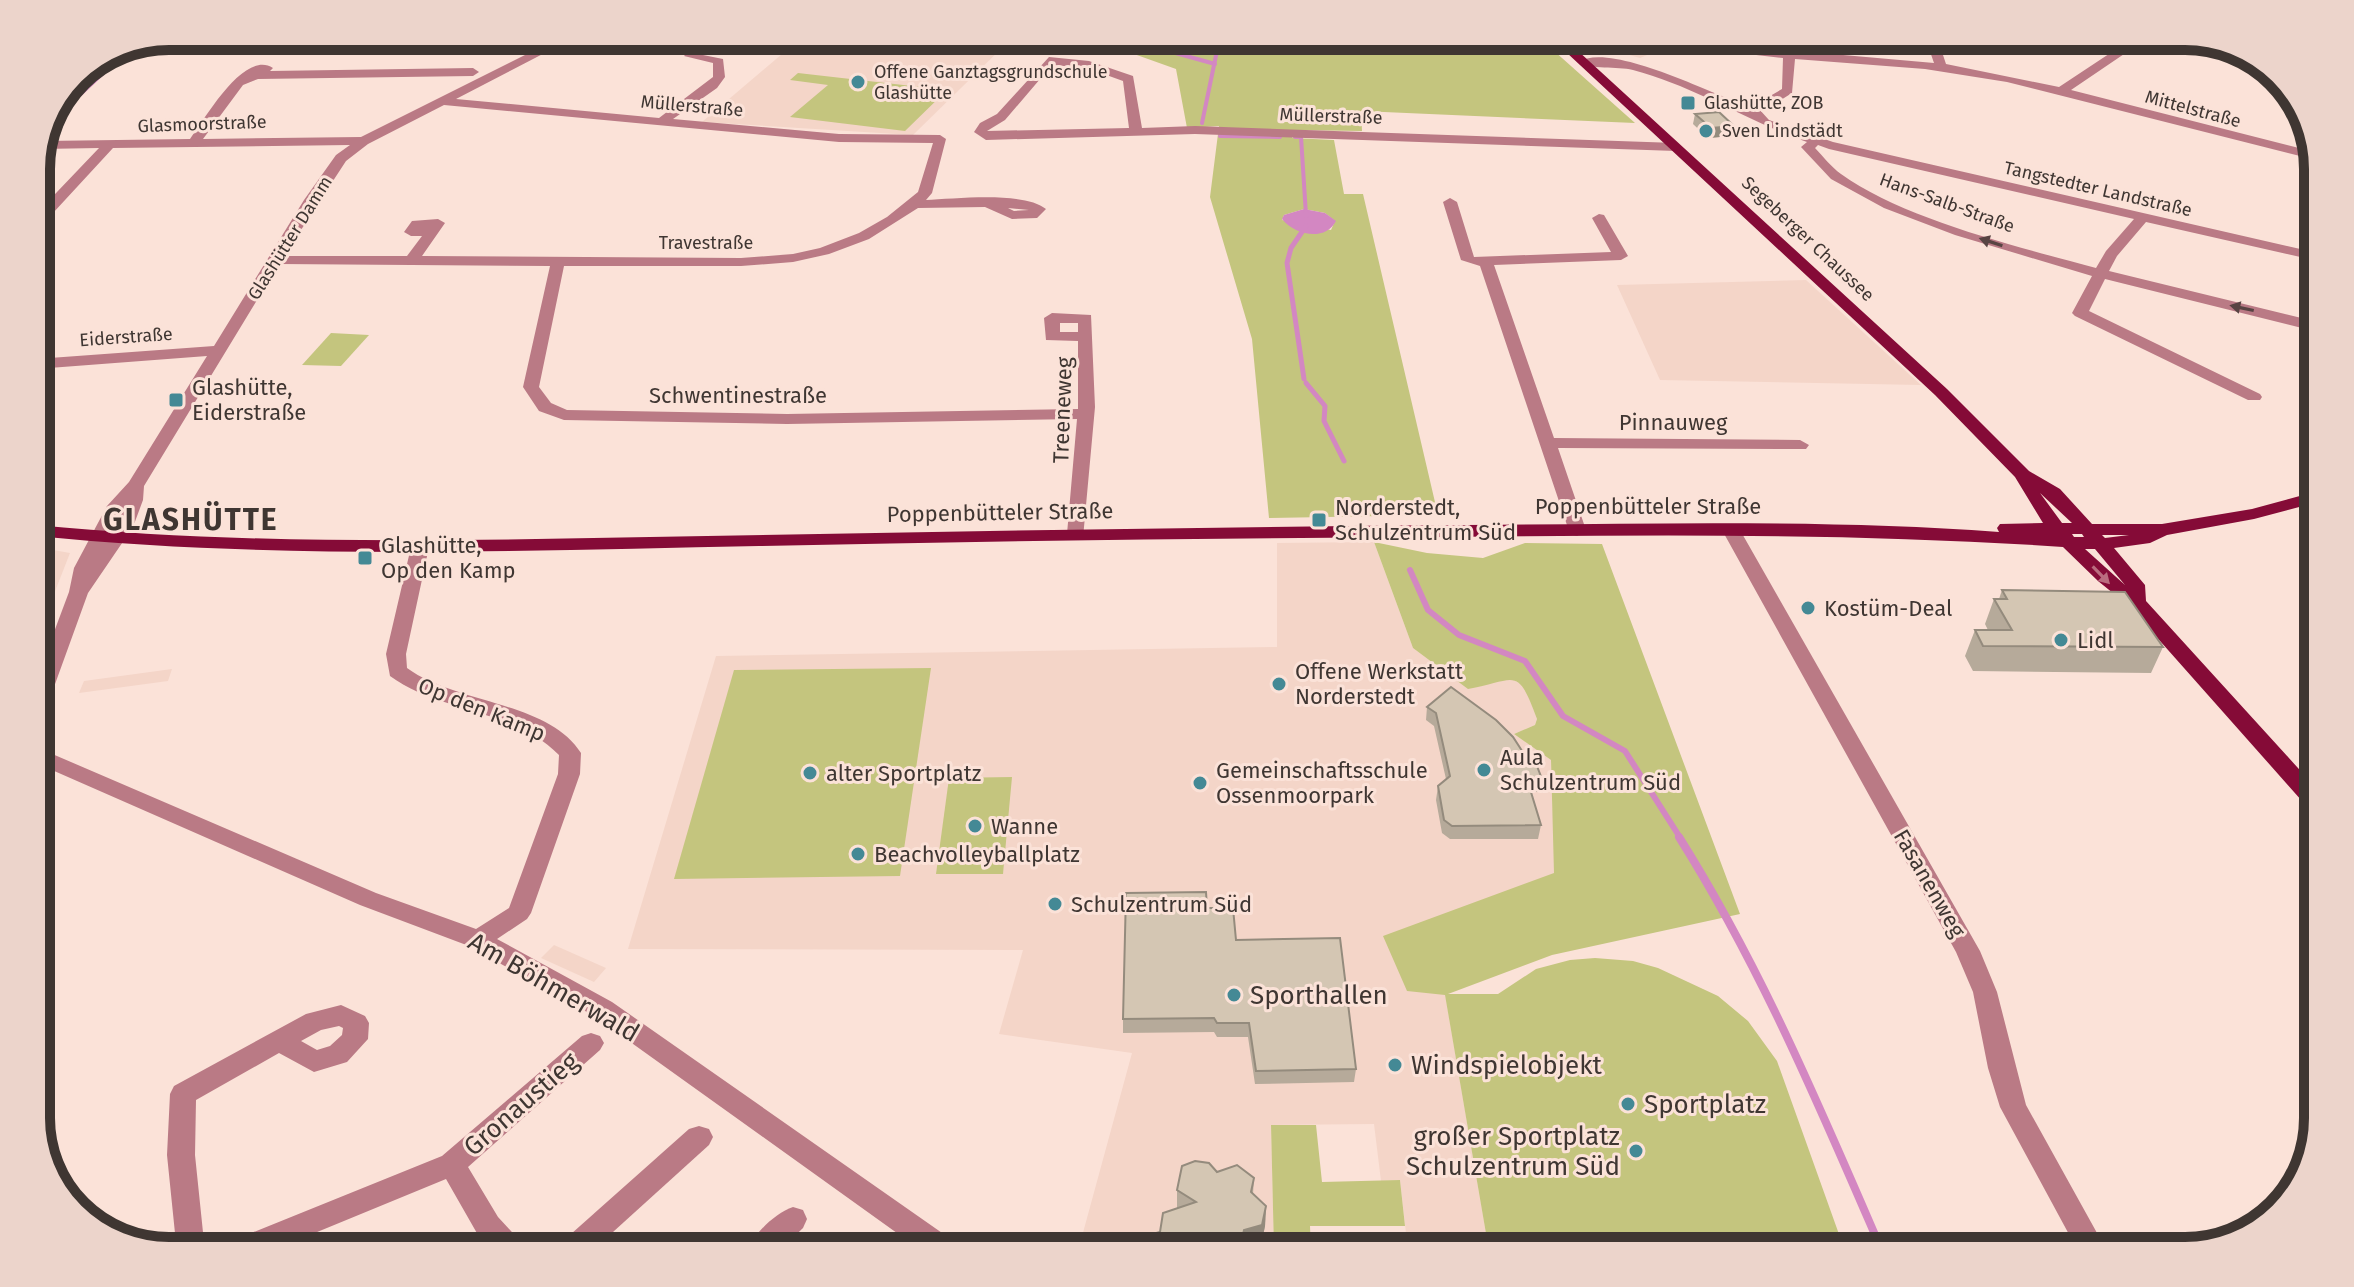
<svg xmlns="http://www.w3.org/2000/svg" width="2354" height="1287" viewBox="0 0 2354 1287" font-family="'Fira Sans',sans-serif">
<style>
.built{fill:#f4d5c8}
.green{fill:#c4c57e;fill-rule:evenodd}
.water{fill:#d387c2}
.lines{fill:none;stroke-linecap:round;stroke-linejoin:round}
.stream-far3{stroke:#d387c2;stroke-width:4}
.stream-far2{stroke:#d387c2;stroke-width:5}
.stream-far1{stroke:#d387c2;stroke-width:6}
.stream{stroke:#d387c2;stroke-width:8}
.minor{fill:#ba7a85;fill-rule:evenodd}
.major{fill:#850b37;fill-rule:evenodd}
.wall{fill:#b6aa9a}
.shaded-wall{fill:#948b7d}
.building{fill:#d4c6b3;stroke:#948b7d;stroke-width:2}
.oneway{fill:#584443}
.oneway2{fill:#ba6c7f}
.poi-dot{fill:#448995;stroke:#fbe2d8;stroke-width:3}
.labels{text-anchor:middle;stroke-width:6;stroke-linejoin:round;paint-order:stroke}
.far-poi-label{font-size:18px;fill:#3f3632;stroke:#fbe2d8;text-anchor:start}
.far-street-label{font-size:18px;fill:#3f3632;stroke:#fbe2d8}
.poi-label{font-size:22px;fill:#3f3632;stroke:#fbe2d8;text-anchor:start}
.street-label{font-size:22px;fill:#3f3632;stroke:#fbe2d8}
.near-street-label{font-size:26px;fill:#3f3632;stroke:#fbe2d8}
.near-poi-label{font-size:26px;fill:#3f3632;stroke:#fbe2d8;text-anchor:start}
.district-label{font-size:30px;font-weight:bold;letter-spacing:2px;fill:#3f3632;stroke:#fbe2d8}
.rim{fill:none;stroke:#3f3632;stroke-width:10}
</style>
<rect width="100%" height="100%" fill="#fbe2d8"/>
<!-- built -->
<g class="built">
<path d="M1685,38H1784L1785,53L1713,46Z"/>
<path d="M1575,39H1647L1669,46L1640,58Z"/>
<path d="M1008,42L913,135L702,122L795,43Z"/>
<path d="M1806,280L1921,385L1660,380L1617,285Z"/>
<path d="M1374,542L1413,648L1468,688L1498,679L1514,680L1525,687L1537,719L1535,725L1514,734L1551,760L1555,873L1445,994L1489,1251H1408L1400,1180L1381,1181L1374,1124L1271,1125L1274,1251H1078L1132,1053L999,1034L1023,950L628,949L716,656L1277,647V543Z"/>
<path d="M36,547L70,553L36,640Z"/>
<path d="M172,669L168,681L79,693L84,681Z"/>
<path d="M554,945L606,968L594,982L541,958Z"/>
</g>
<!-- green -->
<g class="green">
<path d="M1446,40L1489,53L1509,45L1553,50L1635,123L1361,111L1362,131L1293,130L1292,138L1334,140L1344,194H1363L1438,515L1269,518L1252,339L1210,197L1219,126L1187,128L1176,69L1120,49L1040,42L1172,41L1206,47L1211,41ZM1304,209L1325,213L1335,221L1331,230L1282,220L1284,215Z"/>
<path d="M798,73L947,90L905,131L790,117L828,85L790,80Z"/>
<path d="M331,333L369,335L341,366L302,365Z"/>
<path d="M1374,542L1427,553L1483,558L1525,543L1602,544L1740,914L1552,955L1448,994H1498L1536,969L1570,960L1595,958L1633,961L1658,968L1718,996L1748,1021L1777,1061L1845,1251H1489L1445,995L1407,991L1383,936L1554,873L1551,760L1514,734L1535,725L1537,719C1517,664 1516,681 1468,689L1413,648Z"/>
<path d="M931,668L900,876L674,879L734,670Z"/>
<path d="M1012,777L1003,874H936L949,778Z"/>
<path d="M1271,1125H1316L1322,1182L1400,1180L1405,1226H1310L1311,1251H1274Z"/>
</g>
<!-- water -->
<path class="water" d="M1304,209L1325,213L1336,221C1325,242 1295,235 1282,219L1284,215Z"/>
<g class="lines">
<!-- stream-far3 -->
<g class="stream-far3">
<path d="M1154,41L1172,52L1215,64"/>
<path d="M56,117L120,57V52L115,48"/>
<path d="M1202,123L1219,41"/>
<path d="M1220,136L1280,137"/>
<path d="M1295,137H1301L1306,215"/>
</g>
<!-- stream-far2 -->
<g class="stream-far2">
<path d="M1306,213V216"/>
<path d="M1304,379L1287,263L1291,248L1306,226"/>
<path d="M1306,383L1325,406L1324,421L1344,461"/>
</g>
<!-- stream-far1 -->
<path class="stream-far1" d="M1410,570L1428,610L1459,635L1525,661L1563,716L1625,751L1681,839"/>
<!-- stream -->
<path class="stream" d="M1679,837C1761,967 1821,1110 1882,1251"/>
<!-- minor -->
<g class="minor">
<path d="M1925,37H1937L1946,64L2059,87L2124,44L2160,49V53L2156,54L2130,50L2071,90L2315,152L2316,160L2007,82L1925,69L1795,59L1792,93L1773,105L1759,109L1769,120L1833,142L2318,253V261L2146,222L2117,256L2109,271L2318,322V332L2105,279L2089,311L2260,394L2262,397L2260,400H2248L2075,316L2072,313L2092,276L1955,235L1884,208L1831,179L1801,147L1807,142C1747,121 1694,86 1633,70C1617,66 1591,70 1578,62C1610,41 1711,94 1746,105L1765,99L1782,89L1783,58L1704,49L1662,39L1934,63ZM1818,145L1829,149L2134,219L2106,251L2096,268C2022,248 1903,219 1841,174C1831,167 1823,156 1815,148Z"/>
<path d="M696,43H708L698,54L723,59L725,77L717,88L673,119L839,134L940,135L946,139L932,193L926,200C955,199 1024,191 1046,209L1037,218L1012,219L985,207L918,208L869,239L829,254L793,262L741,266H564L539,387L551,403L567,410L787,414L1078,409V341L1046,340L1044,318L1052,313L1091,315L1095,407L1083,538H1069L1067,534L1077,419L787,424L564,420L539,411L523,387L550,266L279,264L144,486L143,500L133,527L88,593L46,709L36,716V680L69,592L74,568L107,506L129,482L207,356L36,369V359L214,346L304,200L336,155L350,145L113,148L41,226L36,227V214L99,148L42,149L45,141L190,139C205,119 244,49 273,68L270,71L473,68L479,72L473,76L258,79L243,85L203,139L361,137L547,44H562L456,99L659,118L713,77V63L684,56ZM444,105L839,142L933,143L918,192L887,217L859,233L820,248L793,254L741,258L422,256L445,223L438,219L412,221L404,232L411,236H422L407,256H284L346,161L368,144ZM1008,208L1029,210L1014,211ZM1060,323H1078V332H1060Z"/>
<path d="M1049,57L1089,61L1133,76L1142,128L1195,126L1676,143L1682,147L1676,151L1195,134L986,140L974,132L980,123L997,114ZM1052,65L1087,68L1123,81L1129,128L987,131L1005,120Z"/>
<path d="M1450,198L1457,202L1474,257L1611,252L1592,218L1599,214L1604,215L1628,256L1621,260L1494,265L1554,438L1800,440L1809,445L1806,449L1558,448L1586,530L1577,536L1570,534L1480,266L1461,260L1443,202Z"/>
<path d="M1731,524L1740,530L1980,951L1997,992L2026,1105L2107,1251H2078L2000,1107L1988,1068L1973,992L1956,952L1722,530Z"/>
<path d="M420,541L429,547L406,654L407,668C456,704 548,701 581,753L580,774L531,913L527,919L497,939L612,1002L955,1242L959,1251H922L594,1016L469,946L360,905L36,763V747L376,893L476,929L509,908L558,774L559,755C514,709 441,713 390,676L386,654L411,547Z"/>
<path d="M341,1005L365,1016L369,1023L368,1039L347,1062L314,1072L279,1053L196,1100L195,1155L204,1242L208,1251H179L176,1243L167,1155L170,1094L174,1086L306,1014ZM339,1026L343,1028L342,1035L330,1046L317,1050L301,1041L321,1030Z"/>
<path d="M591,1033L600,1036L604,1043L600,1050L468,1167L498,1217L521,1242L525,1251H493L478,1235L446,1179L271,1251H225L229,1242L442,1156L582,1036Z"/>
<path d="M699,1126L709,1129L713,1137L709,1145L592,1251H558L562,1242L689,1129Z"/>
<path d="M793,1207L803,1210L807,1219L803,1228L779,1251H746C754,1234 775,1213 793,1207Z"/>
</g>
<!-- major -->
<path class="major" d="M1552,39H1565L1947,389L2029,471L2060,489L2092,524H2162L2252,509L2318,491V502L2254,519L2167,535L2150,543L2114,548L2145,585L2146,601L2318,790V812L2310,810L2129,606L2098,581L2063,547C1859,533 1656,535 1452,537C1221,538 990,541 759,546C518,551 276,560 36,536V525C259,547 483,540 707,536C960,531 1213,527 1467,525C1644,524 1823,519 1999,532L1997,528L2000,524L2043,523L2015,477L1935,395ZM2040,493L2072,523H2062ZM2072,534H2082L2084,537H2074ZM2102,535H2129L2105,538ZM2085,549H2095L2125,585Z"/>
</g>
<!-- wall -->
<g class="wall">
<path d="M1695,114L1732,136L1708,138L1693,124Z"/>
<path d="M2002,590L2163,647L2151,673L1973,671L1965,656L1975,630H1988L1985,624L1994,599H1999Z"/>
<path d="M1427,707L1542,779L1539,792H1531L1541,825L1538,839H1450L1442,833L1436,800L1438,786L1446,779L1434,726L1426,720Z"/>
<path d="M1207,908L1356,1069L1354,1082L1255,1084L1248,1037H1217L1214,1032L1123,1033V1019Z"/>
<path d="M1217,1172L1254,1178L1253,1194L1266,1206L1265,1226L1261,1245L1243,1250L1160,1232L1177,1209V1190Z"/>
</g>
<!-- shaded-wall -->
<g class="shaded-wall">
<path d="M1734,126L1732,136L1708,138L1711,128Z"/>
<path d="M1266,1206L1265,1226L1261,1245L1242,1251H1228L1244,1230Z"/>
</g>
<!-- building -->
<g class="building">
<path d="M1719,112L1734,126L1711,128L1695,114Z"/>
<path d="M2002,590L2125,592L2163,647L1983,646L1975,630H2012L1994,599H2007Z"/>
<path d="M1451,687L1496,720L1513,737L1526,757L1533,756L1542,779H1527L1541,825L1452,826L1444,820L1438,786L1450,776L1436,713L1427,707Z"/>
<path d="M1206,892L1207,908H1233L1236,940L1340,938L1356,1069L1256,1071L1249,1023H1217L1214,1018L1123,1019L1126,893Z"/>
<path d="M1195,1161L1209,1163L1217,1172L1237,1165L1254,1178L1251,1192L1266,1206L1262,1225L1244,1230L1240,1247L1228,1251H1139L1141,1237L1160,1232L1163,1213L1196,1202L1177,1190L1182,1166Z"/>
</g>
<!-- one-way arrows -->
<defs><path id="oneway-solid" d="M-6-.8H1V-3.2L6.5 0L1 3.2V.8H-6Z" transform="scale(2)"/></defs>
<g class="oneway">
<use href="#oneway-solid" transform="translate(1991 242) rotate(-162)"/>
<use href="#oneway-solid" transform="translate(2242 308) rotate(-168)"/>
</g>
<use class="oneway2" href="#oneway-solid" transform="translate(2101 575) rotate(46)"/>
<!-- markers -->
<g class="poi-dot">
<circle cx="858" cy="82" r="8"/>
<rect x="1680" y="95" width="16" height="16" rx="4"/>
<circle cx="1706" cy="131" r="8"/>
<rect x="168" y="392" width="16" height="16" rx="4"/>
<rect x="1311" y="512" width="16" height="16" rx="4"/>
<rect x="357" y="550" width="16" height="16" rx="4"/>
<circle cx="1808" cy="608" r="8"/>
<circle cx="2061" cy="640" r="8"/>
<circle cx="1279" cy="684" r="8"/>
<circle cx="1484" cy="770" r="8"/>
<circle cx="810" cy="773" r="8"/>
<circle cx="1200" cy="783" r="8"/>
<circle cx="975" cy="826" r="8"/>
<circle cx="858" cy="854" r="8"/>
<circle cx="1055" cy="904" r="8"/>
<circle cx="1234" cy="995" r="8"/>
<circle cx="1395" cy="1065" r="8"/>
<circle cx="1628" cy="1104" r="8"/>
<circle cx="1636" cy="1151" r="8"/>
</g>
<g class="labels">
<!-- far-poi labels -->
<g class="far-poi-label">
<text x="874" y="78">Offene Ganztagsgrundschule<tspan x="874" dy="21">Glashütte</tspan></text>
<text x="1704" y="109">Glashütte, ZOB</text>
<text x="1722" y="137">Sven Lindstädt</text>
</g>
<!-- far-street labels -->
<g class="far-street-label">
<text transform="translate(692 106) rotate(5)" y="6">Müllerstraße</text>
<text transform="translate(2193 109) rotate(15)" y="6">Mittelstraße</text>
<text transform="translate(1331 116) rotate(2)" y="6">Müllerstraße</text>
<text transform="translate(202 124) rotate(-2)" y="6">Glasmoorstraße</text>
<text transform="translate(2098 189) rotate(13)" y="6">Tangstedter Landstraße</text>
<text transform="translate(1947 203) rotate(20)" y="6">Hans-Salb-Straße</text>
<text transform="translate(290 238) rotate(-58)" y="6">Glashütter Damm</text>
<text transform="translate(1808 239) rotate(43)" y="6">Segeberger Chaussee</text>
<text x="706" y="249">Travestraße</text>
<text transform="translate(126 337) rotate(-4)" y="6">Eiderstraße</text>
</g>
<!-- poi labels -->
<g class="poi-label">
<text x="192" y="395">Glashütte,<tspan x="192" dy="25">Eiderstraße</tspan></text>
<text x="1335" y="515">Norderstedt,<tspan x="1335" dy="25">Schulzentrum Süd</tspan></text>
<text x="381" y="553">Glashütte,<tspan x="381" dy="25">Op den Kamp</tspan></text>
<text x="1824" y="616">Kostüm-Deal</text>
<text x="2077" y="648">Lidl</text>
<text x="1295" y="679">Offene Werkstatt<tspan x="1295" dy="25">Norderstedt</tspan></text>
<text x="1500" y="765">Aula<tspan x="1500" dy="25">Schulzentrum Süd</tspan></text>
<text x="1216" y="778">Gemeinschaftsschule<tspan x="1216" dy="25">Ossenmoorpark</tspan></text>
<text x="826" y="781">alter Sportplatz</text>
<text x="991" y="834">Wanne</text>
<text x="874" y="862">Beachvolleyballplatz</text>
<text x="1071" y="912">Schulzentrum Süd</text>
</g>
<!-- street labels -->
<g class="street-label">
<text x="738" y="403">Schwentinestraße</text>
<text transform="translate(1062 410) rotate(-88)" y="8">Treeneweg</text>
<text x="1673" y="430">Pinnauweg</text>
<text x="1648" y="514">Poppenbütteler Straße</text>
<text transform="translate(1000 512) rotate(-1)" y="8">Poppenbütteler Straße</text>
<text transform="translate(482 709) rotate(22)" y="8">Op den Kamp</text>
<text transform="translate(1930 883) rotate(60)" y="8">Fasanenweg</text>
</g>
<!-- near-street labels -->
<g class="near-street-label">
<text transform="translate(554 987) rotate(30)" y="9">Am Böhmerwald</text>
<text transform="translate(521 1104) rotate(-41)" y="9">Gronaustieg</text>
</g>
<!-- near-poi labels -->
<g class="near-poi-label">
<text x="1250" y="1004">Sporthallen</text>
<text x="1411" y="1074">Windspielobjekt</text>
<text x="1644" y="1113">Sportplatz</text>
<text x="1620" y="1145" text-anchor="end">großer Sportplatz<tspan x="1620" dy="30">Schulzentrum Süd</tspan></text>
</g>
<!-- district labels -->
<g class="district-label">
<text x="191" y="530">GLASHÜTTE</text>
</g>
</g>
<!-- crop -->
<path d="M0 0H2354V1287H0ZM169 50H2185A119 119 0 0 1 2304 169V1118A119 119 0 0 1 2185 1237H169A119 119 0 0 1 50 1118V169A119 119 0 0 1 169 50Z" fill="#ecd4cb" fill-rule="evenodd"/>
<path class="rim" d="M169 50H2185A119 119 0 0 1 2304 169V1118A119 119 0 0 1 2185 1237H169A119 119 0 0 1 50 1118V169A119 119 0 0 1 169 50Z"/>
</svg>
